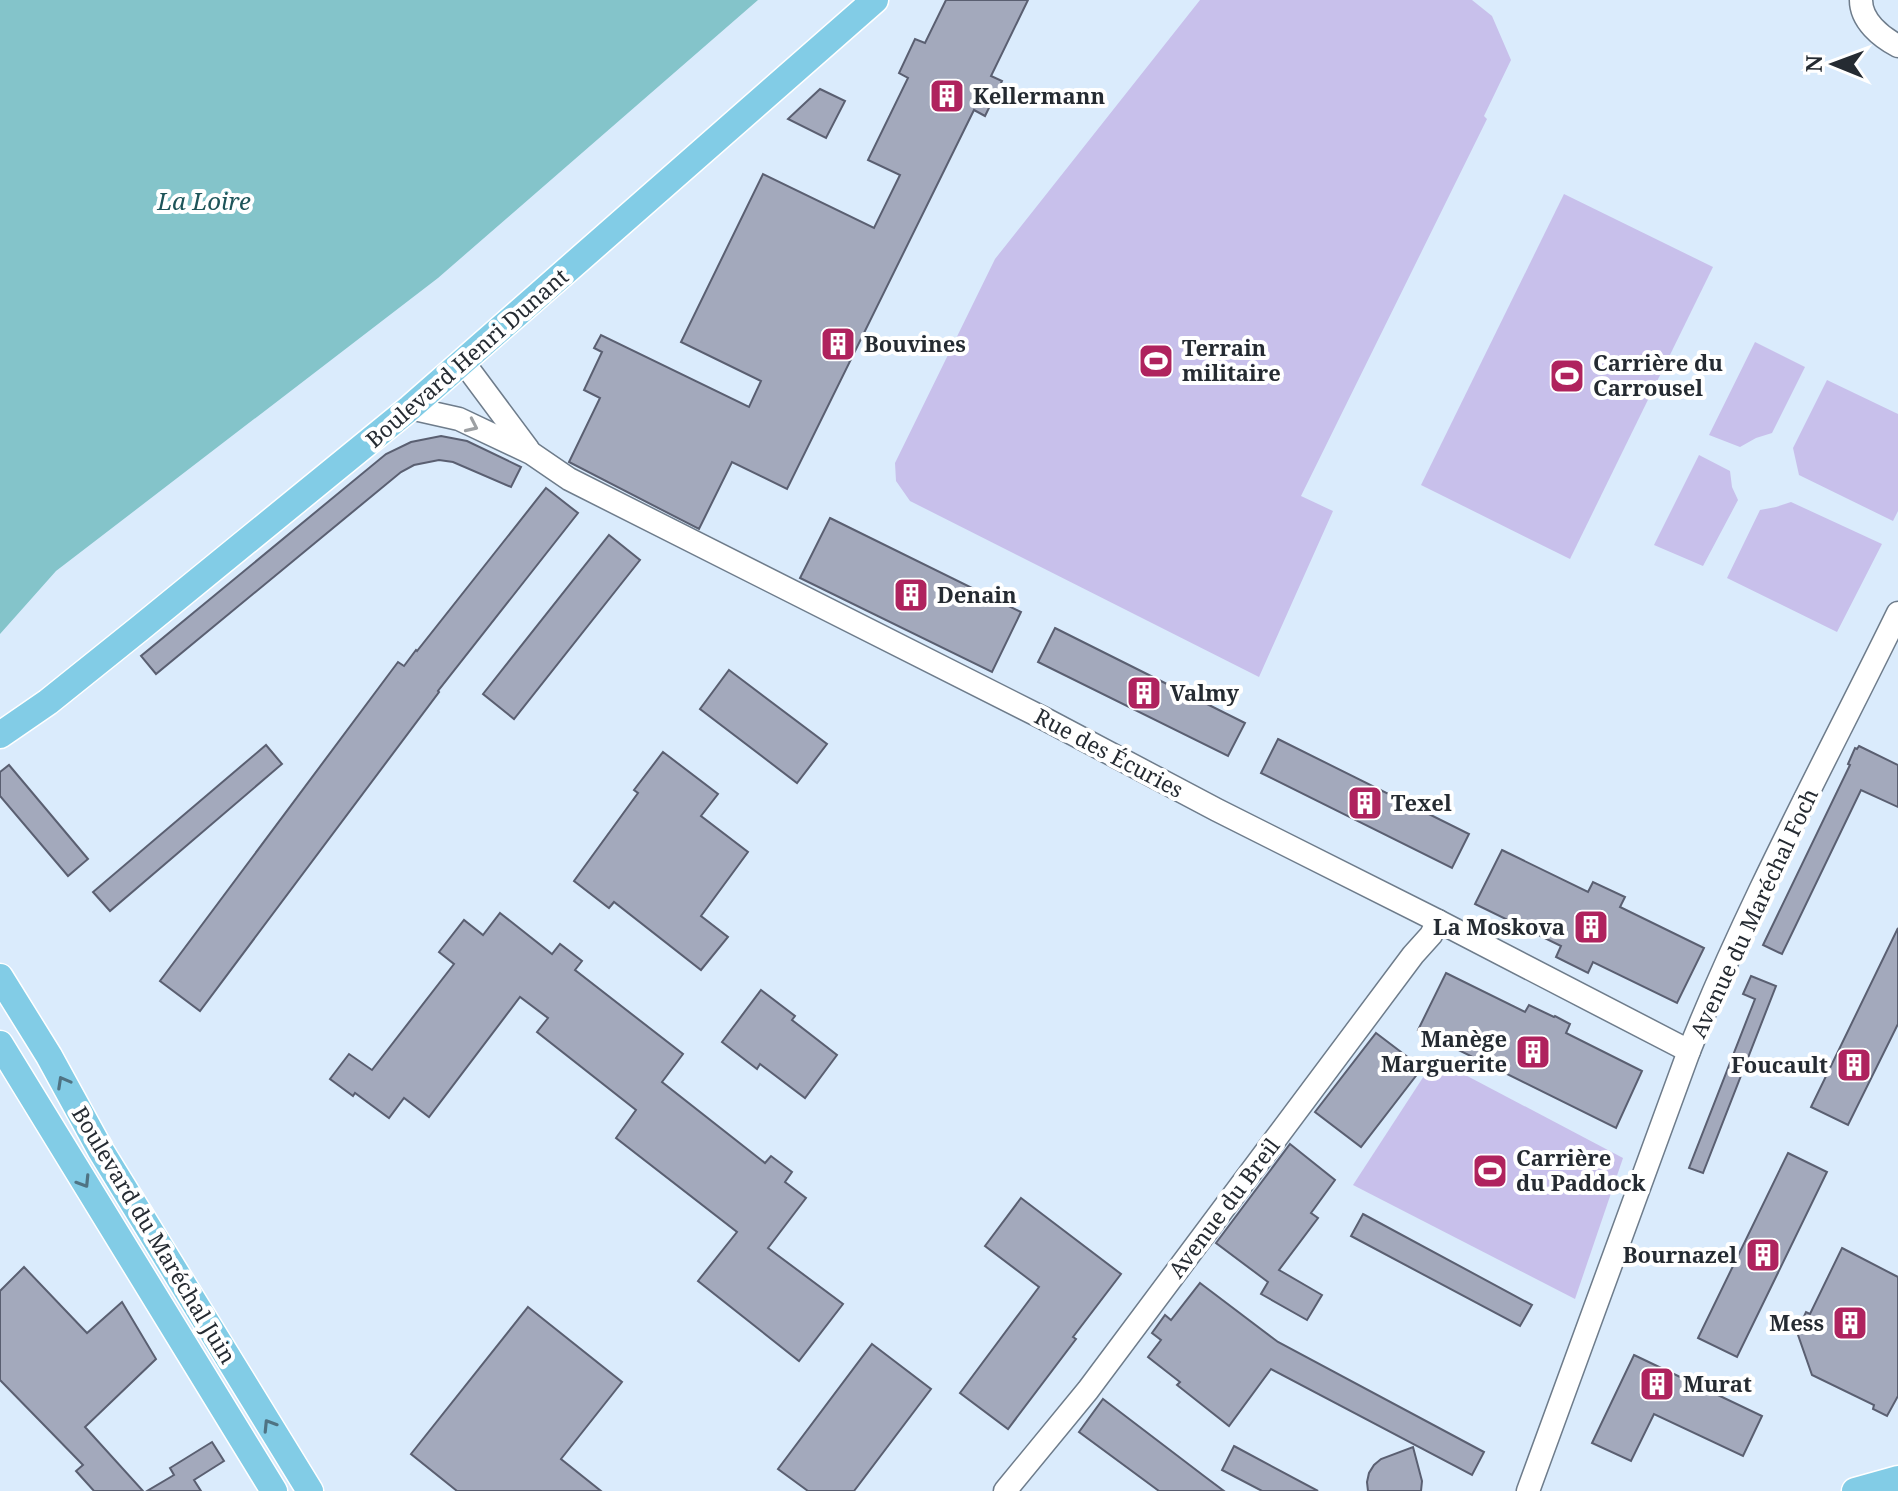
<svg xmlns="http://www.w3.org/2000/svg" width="1898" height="1491" viewBox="0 0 1898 1491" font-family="'Noto Serif',serif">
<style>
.green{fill:#c8c0eb}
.water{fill:#84c4ca}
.building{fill:#a3a9bc;stroke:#5a5f71;stroke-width:2}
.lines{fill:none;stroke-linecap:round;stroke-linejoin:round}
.minor-casing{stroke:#6e7c8b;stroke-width:25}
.major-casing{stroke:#fff;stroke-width:29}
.minor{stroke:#fff;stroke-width:22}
.major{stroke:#82cce6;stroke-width:26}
.oneway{stroke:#9da0a3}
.oneway2{stroke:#4f7383}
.labels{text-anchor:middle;stroke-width:8;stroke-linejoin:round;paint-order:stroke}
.poi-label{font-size:22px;font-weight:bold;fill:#252b32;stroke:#fff;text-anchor:start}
.street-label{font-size:22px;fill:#252b32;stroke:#fff}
.water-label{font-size:24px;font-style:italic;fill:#1d5459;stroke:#fff}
</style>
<rect width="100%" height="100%" fill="#daebfc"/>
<!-- green -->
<g class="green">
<path d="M1200,0H1472L1492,16L1511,60L1484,116L1487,119L1301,496L1333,511L1259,677L910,501L896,481L895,463L995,259Z"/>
<path d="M1564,194L1713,267L1570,559L1421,485Z"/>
<path d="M1755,342L1805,367L1772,433L1756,438L1740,447L1709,435Z"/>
<path d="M1827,380L1898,414V511L1893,521L1799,475L1793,448Z"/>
<path d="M1699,455L1730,471L1732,487L1738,500L1703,566L1654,545Z"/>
<path d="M1791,502L1882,544L1837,632L1727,578L1760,510L1776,507Z"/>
<path d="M1435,1059L1623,1158L1575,1299L1353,1185Z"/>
</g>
<!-- water -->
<path class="water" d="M0,0H758L438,278L56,571L0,634Z"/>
<!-- building -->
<g class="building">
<path d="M946,0H1028L991,76L1002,81L985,116L974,110L787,489L732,462L699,529L569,462L600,398L584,390L602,352L594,348L601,335L749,407L761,381L681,342L763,174L874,228L900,175L868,160L908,78L899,73L915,39L925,43Z"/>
<path d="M820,89L845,101L826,138L788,119Z"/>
<path d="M441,436L467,441L521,467L511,487L453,462L439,460L414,465L401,472L156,674L141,656L386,454L411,442Z"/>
<path d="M546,488L578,513L438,691L439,692L200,1011L160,981L398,662L404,666L416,650L417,651Z"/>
<path d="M830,518L1021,612L992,672L800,578Z"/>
<path d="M609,535L640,560L514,719L483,694Z"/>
<path d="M1055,628L1245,723L1228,756L1038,662Z"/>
<path d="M729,670L827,744L797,783L700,709Z"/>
<path d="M1278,739L1469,834L1452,868L1261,773Z"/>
<path d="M266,745L282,764L110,911L93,892Z"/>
<path d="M1859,746L1898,765V807L1861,790L1782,954L1763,945L1850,765L1848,764L1855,748L1857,749Z"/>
<path d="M663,752L718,794L701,816L748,852L701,916L728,937L701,970L614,902L609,908L574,881L638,793L634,790Z"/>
<path d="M9,765L88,859L68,876L0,796V772Z"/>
<path d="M1502,850L1588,892L1593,882L1625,897L1620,907L1704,948L1677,1003L1593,962L1588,973L1556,957L1561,946L1475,904Z"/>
<path d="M500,913L552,954L560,944L582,961L575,970L683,1054L662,1082L765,1163L771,1156L792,1172L785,1182L806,1198L768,1248L843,1304L799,1361L698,1281L737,1232L616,1138L636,1110L537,1032L548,1018L520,997L429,1117L404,1098L389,1118L355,1093L353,1096L330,1079L349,1054L372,1070L454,964L439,952L464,920L483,935Z"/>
<path d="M1898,928V1024L1848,1125L1811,1107Z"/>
<path d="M1446,973L1525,1012L1529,1005L1554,1017L1555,1016L1570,1024L1566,1033L1642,1071L1616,1128L1418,1030Z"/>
<path d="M1751,976L1776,986L1703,1173L1689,1168L1755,999L1743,994Z"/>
<path d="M761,990L795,1016L792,1020L837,1055L805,1098L760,1064L757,1069L722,1042Z"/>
<path d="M1376,1033L1422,1068L1361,1147L1315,1112Z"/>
<path d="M1290,1144L1335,1180L1311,1213L1318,1218L1279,1270L1322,1295L1307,1320L1261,1294L1268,1282L1216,1243Z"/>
<path d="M1788,1153L1827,1172L1737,1357L1698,1338Z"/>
<path d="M1021,1198L1121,1274L1073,1337L1076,1339L1008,1429L960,1393L1039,1287L985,1246Z"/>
<path d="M1363,1214L1532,1305L1520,1326L1351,1236Z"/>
<path d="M1842,1248L1898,1277V1396L1887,1416L1873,1409L1874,1405L1812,1375L1797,1332L1806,1312L1810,1314Z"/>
<path d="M24,1267L87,1333L122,1302L156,1359L85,1427L143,1491H94L76,1471L83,1465L0,1380V1291Z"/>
<path d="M1200,1283L1278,1342L1484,1452L1472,1475L1271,1369L1229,1426L1177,1385L1180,1382L1148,1357L1161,1340L1152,1333L1165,1315L1171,1320Z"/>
<path d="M528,1307L622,1382L561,1459L601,1491H457L411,1454Z"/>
<path d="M872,1344L931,1389L854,1491H808L778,1469Z"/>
<path d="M1634,1355L1762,1416L1743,1456L1654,1414L1631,1461L1592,1443Z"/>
<path d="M1103,1399L1204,1476L1224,1491H1159L1079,1432Z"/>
<path d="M212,1442L224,1461L194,1480L201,1491H147L174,1475L170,1468Z"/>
<path d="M1234,1446L1318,1491H1262L1222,1470Z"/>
<path d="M1413,1447L1422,1481L1421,1491H1368L1367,1482L1369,1473L1374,1465L1381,1459Z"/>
</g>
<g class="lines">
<defs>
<g id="minor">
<path d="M1861,0C1861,21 1881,37 1898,46"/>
<path d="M464,363L528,449"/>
<path d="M410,408L459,419L531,453L569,479L1043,718L1217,810L1438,921L1689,1051"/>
<path d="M1005,1491L1088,1390L1413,955L1431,935L1438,921"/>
<path d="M1528,1491L1689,1051C1749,901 1827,758 1898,613"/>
</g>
<g id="major">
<path d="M0,735L48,702L139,629L410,408L875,0"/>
<path d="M0,977L49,1056L101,1151L310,1491"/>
<path d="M0,1044L274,1491"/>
<path d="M1855,1491L1898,1479"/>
</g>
</defs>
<!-- minor casing -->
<use href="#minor" class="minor-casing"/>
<!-- major casing -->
<use href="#major" class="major-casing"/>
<!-- minor -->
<use href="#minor" class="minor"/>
<!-- major -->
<use href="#major" class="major"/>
</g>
<!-- one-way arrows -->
<defs><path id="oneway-chevron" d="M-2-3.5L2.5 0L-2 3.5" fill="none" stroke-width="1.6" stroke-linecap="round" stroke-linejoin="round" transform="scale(2)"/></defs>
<use class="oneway" href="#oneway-chevron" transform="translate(472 426) rotate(25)"/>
<g class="oneway2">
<use href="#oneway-chevron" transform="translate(63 1082) rotate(-119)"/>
<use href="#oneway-chevron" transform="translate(84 1182) rotate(58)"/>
<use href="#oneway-chevron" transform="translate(269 1425) rotate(-122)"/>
</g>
<!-- icons -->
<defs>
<symbol id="building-square" viewBox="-11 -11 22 22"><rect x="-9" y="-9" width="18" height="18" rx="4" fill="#af235e" stroke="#fff"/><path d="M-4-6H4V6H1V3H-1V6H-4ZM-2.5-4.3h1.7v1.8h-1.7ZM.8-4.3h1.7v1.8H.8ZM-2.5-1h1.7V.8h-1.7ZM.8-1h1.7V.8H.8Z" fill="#fff"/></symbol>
<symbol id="stadium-square" viewBox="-11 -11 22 22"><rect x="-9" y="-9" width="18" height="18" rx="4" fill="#af235e" stroke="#fff"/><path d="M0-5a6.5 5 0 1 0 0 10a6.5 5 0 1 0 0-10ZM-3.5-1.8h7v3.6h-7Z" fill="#fff"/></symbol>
</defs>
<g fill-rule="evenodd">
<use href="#building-square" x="927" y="76" width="40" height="40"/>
<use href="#building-square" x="818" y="324" width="40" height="40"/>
<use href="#stadium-square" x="1136" y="341" width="40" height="40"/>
<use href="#stadium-square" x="1547" y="356" width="40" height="40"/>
<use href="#building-square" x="891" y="575" width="40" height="40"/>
<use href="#building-square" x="1124" y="673" width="40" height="40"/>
<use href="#building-square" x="1345" y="783" width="40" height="40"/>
<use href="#building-square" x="1571" y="907" width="40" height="40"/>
<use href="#building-square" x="1513" y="1032" width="40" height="40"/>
<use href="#building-square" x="1834" y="1045" width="40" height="40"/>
<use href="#stadium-square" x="1470" y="1151" width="40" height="40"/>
<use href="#building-square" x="1743" y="1235" width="40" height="40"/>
<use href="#building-square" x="1830" y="1303" width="40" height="40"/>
<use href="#building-square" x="1637" y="1364" width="40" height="40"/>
</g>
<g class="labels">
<!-- poi labels -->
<g class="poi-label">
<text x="973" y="104">Kellermann</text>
<text x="864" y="352">Bouvines</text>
<text x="1182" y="356">Terrain<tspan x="1182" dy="25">militaire</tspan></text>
<text x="1593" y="371">Carrière du<tspan x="1593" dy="25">Carrousel</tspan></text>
<text x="937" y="603">Denain</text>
<text x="1170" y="701">Valmy</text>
<text x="1391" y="811">Texel</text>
<text x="1565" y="935" text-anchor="end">La Moskova</text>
<text x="1507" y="1047" text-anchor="end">Manège<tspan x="1507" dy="25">Marguerite</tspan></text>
<text x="1828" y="1073" text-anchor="end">Foucault</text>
<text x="1516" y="1166">Carrière<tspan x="1516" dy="25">du Paddock</tspan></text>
<text x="1737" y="1263" text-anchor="end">Bournazel</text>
<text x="1824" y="1331" text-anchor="end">Mess</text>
<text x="1683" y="1392">Murat</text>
</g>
<!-- street labels -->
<g class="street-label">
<text transform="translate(467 358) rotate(-41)" y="8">Boulevard Henri Dunant</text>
<text transform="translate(1109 753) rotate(28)" y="8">Rue des Écuries</text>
<text transform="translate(1754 913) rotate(-65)" y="8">Avenue du Maréchal Foch</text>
<text transform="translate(1224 1208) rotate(-53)" y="8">Avenue du Breil</text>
<text transform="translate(154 1235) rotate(59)" y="8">Boulevard du Maréchal Juin</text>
</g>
<!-- water labels -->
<g class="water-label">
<text x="204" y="210">La Loire</text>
</g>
</g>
<!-- north arrow -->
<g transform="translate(1834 64) rotate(271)" stroke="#ffffff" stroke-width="6" paint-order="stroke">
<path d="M0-6L14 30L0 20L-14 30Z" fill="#252b32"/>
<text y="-12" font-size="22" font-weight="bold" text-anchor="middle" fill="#252b32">N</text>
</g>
</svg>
